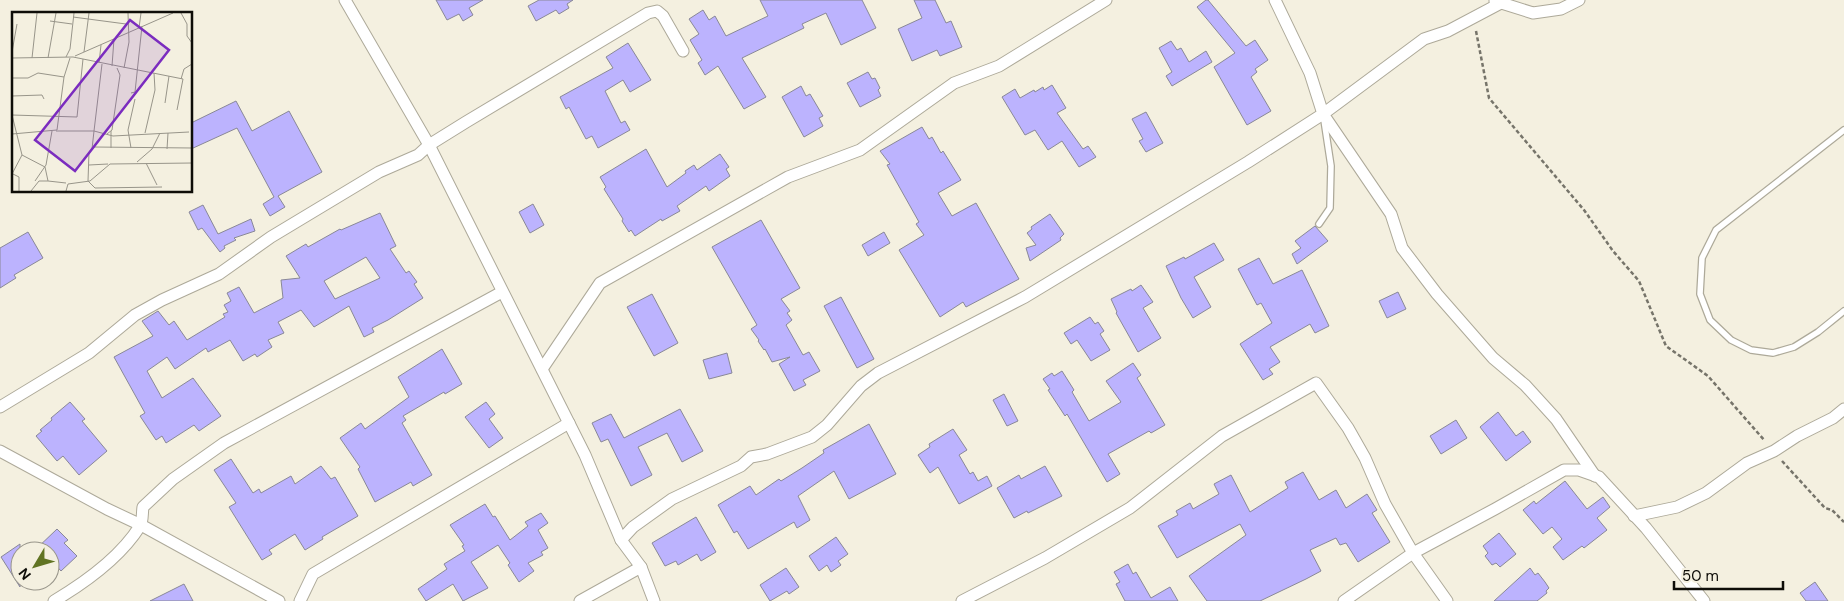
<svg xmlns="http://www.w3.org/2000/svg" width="1844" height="601" viewBox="0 0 1844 601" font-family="'DM Sans',sans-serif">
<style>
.building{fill:#bcb3fe;stroke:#898897;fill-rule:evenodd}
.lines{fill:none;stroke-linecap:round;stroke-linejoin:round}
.service-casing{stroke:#ada999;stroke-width:8}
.minor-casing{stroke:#ada999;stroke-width:13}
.path{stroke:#76746a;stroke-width:2.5;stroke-dasharray:4 2.5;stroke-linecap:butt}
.service{stroke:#fff;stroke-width:5.5}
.minor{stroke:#fff;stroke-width:11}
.inset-road{fill:none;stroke:#98958a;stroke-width:1}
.view{fill:#7b2cbf;fill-opacity:0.15;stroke:#7b2cbf;stroke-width:2.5}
.inset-edge{fill:none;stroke:#0e0d08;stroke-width:2.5}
</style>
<rect width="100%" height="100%" fill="#f4f0e0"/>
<!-- building -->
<g class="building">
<path d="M436,0H483L469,8L473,15L463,21L459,14L447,20Z"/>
<path d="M539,0H573L567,4L569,8L559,14L556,10L536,21L528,6Z"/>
<path d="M760,0H862L876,28L841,45L826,13L802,24L804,28L742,58L766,97L744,109L718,66L705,75L698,63L702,60L690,40L699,34L689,19L703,10L709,20L715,16L726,36L768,16Z"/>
<path d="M914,0H935L946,23L951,21L962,47L940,56L937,50L912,61L898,29L922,18Z"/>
<path d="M1206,0H1208L1246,46L1255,40L1268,60L1255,69L1257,72L1251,77L1271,111L1247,125L1214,67L1235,53L1197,7Z"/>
<path d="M1171,41L1177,50L1181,48L1189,62L1206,51L1212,62L1172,86L1166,76L1172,72L1159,48Z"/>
<path d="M628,43L651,80L630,92L623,80L605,91L621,123L625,121L630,130L598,148L592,136L586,139L569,107L566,109L560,97L613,68L606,57Z"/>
<path d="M868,72L872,79L875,78L880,88L878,90L881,96L860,107L847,83Z"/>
<path d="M1052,85L1066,108L1057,113L1083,149L1088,146L1096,157L1079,167L1062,141L1048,150L1035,130L1025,135L1002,97L1015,89L1020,98L1034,90L1035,92L1043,87L1044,90Z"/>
<path d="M801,86L806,96L810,94L823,116L819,118L823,126L804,137L782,97Z"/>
<path d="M236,101L252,131L289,111L322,172L278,196L285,207L270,216L263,204L274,197L237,128L191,149V123Z"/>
<path d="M1146,112L1163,143L1146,152L1139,141L1143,139L1132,119Z"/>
<path d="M922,127L929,139L932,137L941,153L943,151L961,180L938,193L952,216L976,203L1019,279L966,307L963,302L940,317L899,250L924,235L916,224L919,222L887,165L890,164L880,151Z"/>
<path d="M646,149L667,187L686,173L685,171L694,165L697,170L720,154L729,167L726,169L730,176L709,191L706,186L677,206L680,211L662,221L661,219L635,236L631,230L629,232L622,221L623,219L604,189L606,187L600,177Z"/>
<path d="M533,204L544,225L530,233L519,212Z"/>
<path d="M203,205L218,234L251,219L255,231L234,238L236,240L224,246L225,248L220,252L202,228L198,230L189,212Z"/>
<path d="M380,213L396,246L390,249L406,273L409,271L417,282L414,284L423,298L388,320L372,328L374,332L364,337L349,306L314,327L301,310L278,322L284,333L268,340L272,347L257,357L255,354L243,361L230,340L208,352L206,348L175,369L167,357L147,371L162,398L193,378L221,416L199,431L194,425L166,443L162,436L156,440L140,416L145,413L114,357L153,336L142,321L158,311L169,325L174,321L187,340L225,317L223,314L228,312L224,305L231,301L227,293L239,287L254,313L283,298L281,280L300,278L286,256L306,244L308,247L340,229L341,230ZM366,257L380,278L335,299L324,281Z"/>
<path d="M1050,214L1064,234L1060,238L1061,240L1030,261L1026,248L1036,245L1027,233L1032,229L1031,227Z"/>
<path d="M761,220L800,288L781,299L790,311L787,313L792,320L786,325L803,355L809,352L820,371L803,380L806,385L794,391L779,364L790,357L772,362L765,349L764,350L758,341L759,340L751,329L757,325L712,247Z"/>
<path d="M1315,226L1328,241L1297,264L1292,254L1301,248L1295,241Z"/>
<path d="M28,232L43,258L14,275L16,278L0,288V248Z"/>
<path d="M884,232L890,243L868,256L862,245Z"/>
<path d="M1214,243L1224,260L1194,277L1211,307L1193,318L1181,298L1166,266L1184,257L1185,259Z"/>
<path d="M1259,258L1273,284L1302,270L1329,326L1315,333L1310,324L1270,347L1280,362L1269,369L1273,374L1263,380L1240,344L1272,323L1261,303L1257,305L1238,269Z"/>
<path d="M1141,285L1153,302L1143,308L1161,338L1138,352L1116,313L1117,312L1111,299L1131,289L1132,291Z"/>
<path d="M1398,292L1406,309L1387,318L1379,301Z"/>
<path d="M652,294L678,343L654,356L627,307Z"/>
<path d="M841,297L874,359L857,368L824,306Z"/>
<path d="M1090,317L1095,324L1098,322L1104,331L1100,334L1110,350L1091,361L1077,340L1071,344L1064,333Z"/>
<path d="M442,349L462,384L445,394L444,392L403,416L406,420L402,423L432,475L413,486L411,482L375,502L358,469L360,467L340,438L361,423L365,429L409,397L398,377Z"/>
<path d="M727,353L732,373L709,379L703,360Z"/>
<path d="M1133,363L1141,375L1137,378L1165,425L1151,433L1149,431L1108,454L1120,474L1107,482L1067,414L1065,416L1048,390L1050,389L1043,379L1052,373L1054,376L1062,371L1074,390L1072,392L1089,421L1121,402L1106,381Z"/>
<path d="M1004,394L1018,421L1007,426L993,400Z"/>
<path d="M70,402L85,419L82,421L107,451L79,475L63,456L57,461L36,436L42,431L40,430L52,420L51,418Z"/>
<path d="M486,402L495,414L489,419L503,438L489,448L465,417Z"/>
<path d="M680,409L703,451L682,462L667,433L638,447L652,475L631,486L608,439L601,442L592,423L611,414L624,438Z"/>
<path d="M1498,412L1516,436L1523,431L1531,442L1506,461L1480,427Z"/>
<path d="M1456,420L1467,438L1441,454L1430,436Z"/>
<path d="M869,424L896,474L849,499L834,471L798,496L810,520L797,528L794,522L748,549L737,531L734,533L718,505L750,486L756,495L779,479L781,481L802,468L824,453L823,450Z"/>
<path d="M953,429L967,450L959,455L970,474L973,472L978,481L987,476L992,486L959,504L938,467L930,473L918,455L930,447L929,444Z"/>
<path d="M231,459L253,493L259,489L261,493L291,476L295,484L321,466L331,479L335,477L358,516L322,537L323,539L305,550L295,534L269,550L272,554L262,560L229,507L236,503L214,470Z"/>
<path d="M1045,466L1062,496L1028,513L1027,511L1014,518L997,488L1019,475L1021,479Z"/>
<path d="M1303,472L1319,500L1336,490L1346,508L1367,494L1377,510L1372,513L1390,542L1358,562L1346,543L1340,545L1336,538L1310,550L1321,571L1306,579L1260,601H1207L1189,576L1246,535L1240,524L1177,558L1158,526L1178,515L1176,511L1190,503L1193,509L1219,494L1214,484L1231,475L1250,512L1288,488L1285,482Z"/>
<path d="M1565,481L1587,509L1603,497L1610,507L1597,518L1607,530L1584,548L1582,546L1563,560L1553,547L1562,539L1552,527L1543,534L1523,510L1534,501L1536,504Z"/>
<path d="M485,504L493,517L495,516L510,540L528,526L525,522L541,513L548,523L538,530L548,548L541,552L543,555L528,563L534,571L519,582L508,565L510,563L498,545L471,562L488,588L463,601L453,584L426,601L418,589L447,569L444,564L465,551L462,546L464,545L450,525Z"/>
<path d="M696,517L716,552L701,561L697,554L678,565L676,561L665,566L652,543Z"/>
<path d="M57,529L68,540L64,543L77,556L61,571L50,559V551H34Z"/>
<path d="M1499,533L1516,554L1500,567L1496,563L1492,565L1485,556L1488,553L1483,546Z"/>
<path d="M836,537L848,554L838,561L841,565L831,572L827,565L819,571L809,556Z"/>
<path d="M20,544V587L1,557Z"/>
<path d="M1128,564L1133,574L1136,572L1151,598L1170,587L1178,601H1125L1116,584L1120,582L1114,572Z"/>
<path d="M786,568L799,587L789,594L787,591L770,601L760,585Z"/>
<path d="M1530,568L1535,575L1538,573L1545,582L1549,588L1546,591L1547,593L1537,601H1494Z"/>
<path d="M1815,582L1828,601H1806L1800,593Z"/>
<path d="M184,584L193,601H150Z"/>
</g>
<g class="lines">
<defs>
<g id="service">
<path d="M1844,130L1716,230L1702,258L1700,294L1710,320L1731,340L1751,350L1773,353L1794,347L1818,332L1844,311"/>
<path d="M1319,224L1330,208L1331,166L1324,120"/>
</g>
<g id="minor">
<path d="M345,0L429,145L585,455L621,540L641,567L654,601"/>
<path d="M1495,1L1533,13L1561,9L1579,0"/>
<path d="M1501,3L1448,31L1424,39L1323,114L1391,214L1402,248L1437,294L1493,358L1525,385L1556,419L1595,476"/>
<path d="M542,369L600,283L788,177L860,150L954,83L999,66L1106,0"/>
<path d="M0,407L89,353L135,315L162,300L219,274L271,237L379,172L418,155L429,145L466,122L648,13L657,11L663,16L683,51"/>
<path d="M0,451L107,509L141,525L279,601"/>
<path d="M1634,516L1677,507L1706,493L1747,463L1774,451L1797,436L1833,418L1844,409"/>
<path d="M621,540L633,527L672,499L741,466L751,457L767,454L812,437L827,425L861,386L878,373L1025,297L1248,162L1323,114L1310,73L1275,0"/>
<path d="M54,601C86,582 120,558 140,526C143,521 142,513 143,507L173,479L224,443L502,292"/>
<path d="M300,601L313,574L569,423"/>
<path d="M580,601L641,567"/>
<path d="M962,601L1045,558L1130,508L1222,436L1316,383L1348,428L1365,458L1385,504L1413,553L1447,601"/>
<path d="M1344,601L1413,553L1495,509L1564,470H1579L1599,477L1646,528L1704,601"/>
</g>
</defs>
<!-- service casing -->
<use href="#service" class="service-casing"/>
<!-- minor casing -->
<use href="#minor" class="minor-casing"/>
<!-- path -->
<g class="path">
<path d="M1476,31L1489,98L1584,210L1613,251L1639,281L1666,346L1708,376L1765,441"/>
<path d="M1782,461L1825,508L1832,510L1844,522"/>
</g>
<!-- service -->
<use href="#service" class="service"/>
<!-- minor -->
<use href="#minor" class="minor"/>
</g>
<!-- overview -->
<g transform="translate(12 12)">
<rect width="180" height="180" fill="#f4f0e0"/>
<path class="inset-road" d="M169,1L175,12V24L180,31M61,5L114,12M38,9L60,12M127,16L129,1M0,40L5,12M72,40L77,1M63,44L161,1M54,45L58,37L62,1M0,46L61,45L171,67L165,98M20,46L25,1M36,46L44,1M87,51L89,33M90,52L82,119L101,124L177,120M100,54L102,27M112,56L117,30L116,1M0,66H16L26,61L52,65M169,67L172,57L180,52M119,81L123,80L130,14M0,84L30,83L32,87M153,91L157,64M0,103L65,105L71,47M0,103L10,143L33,155L36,169L54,171M44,119H82L80,137M133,121L143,78L142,61M0,122L45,118L52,65L58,46M95,122L100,118L108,63L105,56M0,127V150M99,136V119M119,136L116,118L123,87M155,137L156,121M125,150L140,137L148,121M134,151L145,173M77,153L96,152M0,162L10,143M1,162L7,165V179M23,169L34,153L40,119M150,175L83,176L76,169L77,140L82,135L180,136M19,179L27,169H36M54,179L56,172L78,169L98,152L180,151"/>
<path class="view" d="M118,8L157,38L63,159L23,128Z"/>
<rect width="180" height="180" class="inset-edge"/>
</g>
<!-- north arrow -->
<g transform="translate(35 566) rotate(232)"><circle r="24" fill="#f4f0e0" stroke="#98958a"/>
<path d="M0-4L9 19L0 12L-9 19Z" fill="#617423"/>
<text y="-8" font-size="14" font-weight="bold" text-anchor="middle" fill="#0e0d08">N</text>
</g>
<!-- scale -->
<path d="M1674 581v8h109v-8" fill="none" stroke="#0e0d08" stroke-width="2.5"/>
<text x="1682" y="581" font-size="15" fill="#0e0d08" stroke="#f4f0e0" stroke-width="4" paint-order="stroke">50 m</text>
</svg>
